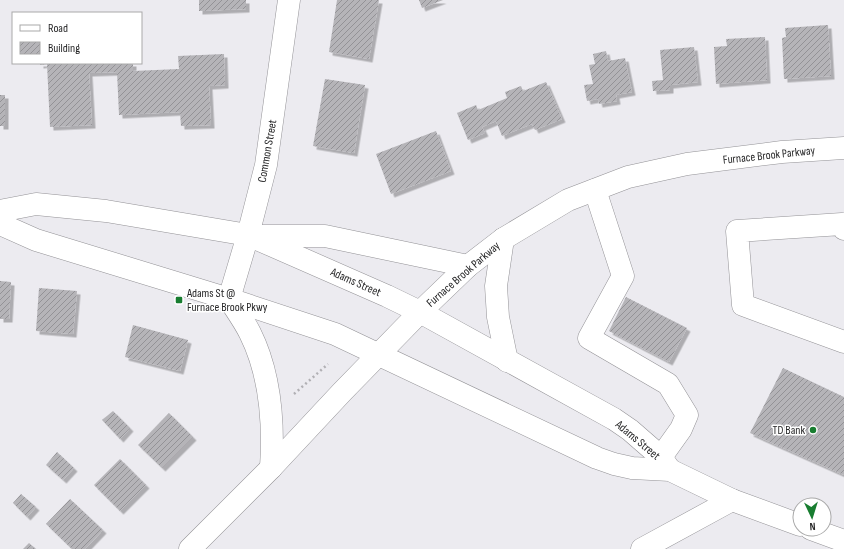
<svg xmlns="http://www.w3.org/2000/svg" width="844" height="549" viewBox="0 0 844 549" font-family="'Sofia Sans Condensed',sans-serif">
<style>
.building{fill:url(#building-hatch);filter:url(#shadow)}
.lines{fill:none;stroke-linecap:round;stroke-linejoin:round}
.minor-casing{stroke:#939296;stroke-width:23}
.major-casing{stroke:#939296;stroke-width:23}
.path{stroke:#b1b0b4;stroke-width:2.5;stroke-dasharray:2 3;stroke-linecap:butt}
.minor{stroke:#fff;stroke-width:22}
.major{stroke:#fff;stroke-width:22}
.poi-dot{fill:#187d30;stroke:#fff;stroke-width:1.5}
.labels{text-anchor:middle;stroke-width:3;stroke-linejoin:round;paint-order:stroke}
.street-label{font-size:12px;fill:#272728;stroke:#fff}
.poi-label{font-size:12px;fill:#272728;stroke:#fff;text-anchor:start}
</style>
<defs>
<pattern id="building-hatch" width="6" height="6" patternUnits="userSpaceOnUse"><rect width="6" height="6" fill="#b5b4b8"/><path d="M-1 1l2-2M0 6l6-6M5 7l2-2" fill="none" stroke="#939296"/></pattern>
<filter id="shadow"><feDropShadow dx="3.5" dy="3.5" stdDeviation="0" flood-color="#0004"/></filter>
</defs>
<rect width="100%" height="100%" fill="#ecebf0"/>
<!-- building -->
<g class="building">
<path d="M199,0H246V9L199,11Z"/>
<path d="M337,0H379L369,59L329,52Z"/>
<path d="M419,0H443L422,8Z"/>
<path d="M828,25L831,76L784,79L782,38L786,37L785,28Z"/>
<path d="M765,37L767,80L716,84L714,47L727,46L726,39Z"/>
<path d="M694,47L698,82L670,85V90L653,91L652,81L663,80L660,50Z"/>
<path d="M606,51L608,61L625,58L632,92L616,95L617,101L599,104L598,99L587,101L584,85L593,84L589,65L595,64L593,54Z"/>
<path d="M224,54L225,85L209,86L211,125L181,126L180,112L119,115L117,72L89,73L92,125L50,127L47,64L40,65V63H133V71L179,69L178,56Z"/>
<path d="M325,79L365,85L354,153L313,146Z"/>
<path d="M546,82L562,119L535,130L532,124L502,136L496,121L482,127L485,133L468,140L457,113L476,105L478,110L507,98L505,92L521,86L523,91Z"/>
<rect x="0" y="95" width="5" height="31"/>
<path d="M436,131L451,171L391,194L376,154Z"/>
<path d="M0,281L11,282L9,319H0Z"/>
<path d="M39,288L77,291L73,334L36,331Z"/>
<path d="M626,297L687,328L669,362L609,331Z"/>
<path d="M133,325L188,340L180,371L125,357Z"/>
<path d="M783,368L844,397V475L750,433Z"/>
<path d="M113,411L130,428L120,439L102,420Z"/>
<path d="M169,413L193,437L162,468L138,445Z"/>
<path d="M57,452L74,468L63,480L46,465Z"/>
<path d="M120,459L146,485L120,511L94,485Z"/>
<path d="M21,494L36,507L27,517L13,503Z"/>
<path d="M70,499L103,530L85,549H72L46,524Z"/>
<path d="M29,543L36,549H23Z"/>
</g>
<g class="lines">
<defs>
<g id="minor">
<path d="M595,190L623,276L589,338L668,384L687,415L681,429L661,457"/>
<path d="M844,229L842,224L737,231L743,305L844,342"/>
<path d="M229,299L248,235L266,165L289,0"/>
<path d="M642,549L732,500"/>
</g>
<g id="major">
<path d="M0,211L36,204L106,211L248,235L387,296L420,312L614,419L630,430L661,457L670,470"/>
<path d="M0,224L36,240L229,299L335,334L597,458L614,464L632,468L670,470L732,500L800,525"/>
<path d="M258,236H325L468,266"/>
<path d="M503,239L496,286L498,317L507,361"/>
<path d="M229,299C236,310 244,321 250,333C271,375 274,422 271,468"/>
<path d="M811,529L844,541"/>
<path d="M190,549L271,468L342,392L420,312L468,266L503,239L568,200L628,177L687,164L782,152L844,148"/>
</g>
</defs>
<!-- minor casing -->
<use href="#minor" class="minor-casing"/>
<!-- major casing -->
<use href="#major" class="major-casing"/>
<!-- path -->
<path class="path" d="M294,394L328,364"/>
<!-- minor -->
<use href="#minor" class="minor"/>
<!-- major -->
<use href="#major" class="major"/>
</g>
<!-- markers -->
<g class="poi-dot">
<rect x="175" y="296" width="8" height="8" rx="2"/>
<circle cx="813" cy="430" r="4"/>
</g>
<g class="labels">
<!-- street labels -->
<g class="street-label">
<text transform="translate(267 151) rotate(-80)" y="4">Common Street</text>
<text transform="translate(769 155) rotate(-6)" y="4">Furnace Brook Parkway</text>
<text transform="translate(463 274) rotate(-41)" y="4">Furnace Brook Parkway</text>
<text transform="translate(356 282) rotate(24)" y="4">Adams Street</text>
<text transform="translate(638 440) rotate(40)" y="4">Adams Street</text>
</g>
<!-- poi labels -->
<g class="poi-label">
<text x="187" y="297">Adams St @<tspan x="187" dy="14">Furnace Brook Pkwy</tspan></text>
<text x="805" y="434" text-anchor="end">TD Bank</text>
</g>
</g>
<!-- legend -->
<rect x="12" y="12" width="130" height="52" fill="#ffffff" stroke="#a9a9a9"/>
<rect x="20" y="25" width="20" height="6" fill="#ffffff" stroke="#a9a9a9"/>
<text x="48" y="32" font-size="12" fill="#272728">Road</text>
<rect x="20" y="42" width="20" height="12" fill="url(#building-hatch)" stroke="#a9a9a9"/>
<text x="48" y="52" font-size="12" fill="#272728">Building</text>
<!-- north arrow -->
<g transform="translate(812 517) rotate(176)"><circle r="19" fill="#ffffff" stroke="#a9a9a9"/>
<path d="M0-3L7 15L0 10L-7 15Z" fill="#187d30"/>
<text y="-6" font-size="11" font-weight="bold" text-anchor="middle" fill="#272728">N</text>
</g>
</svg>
